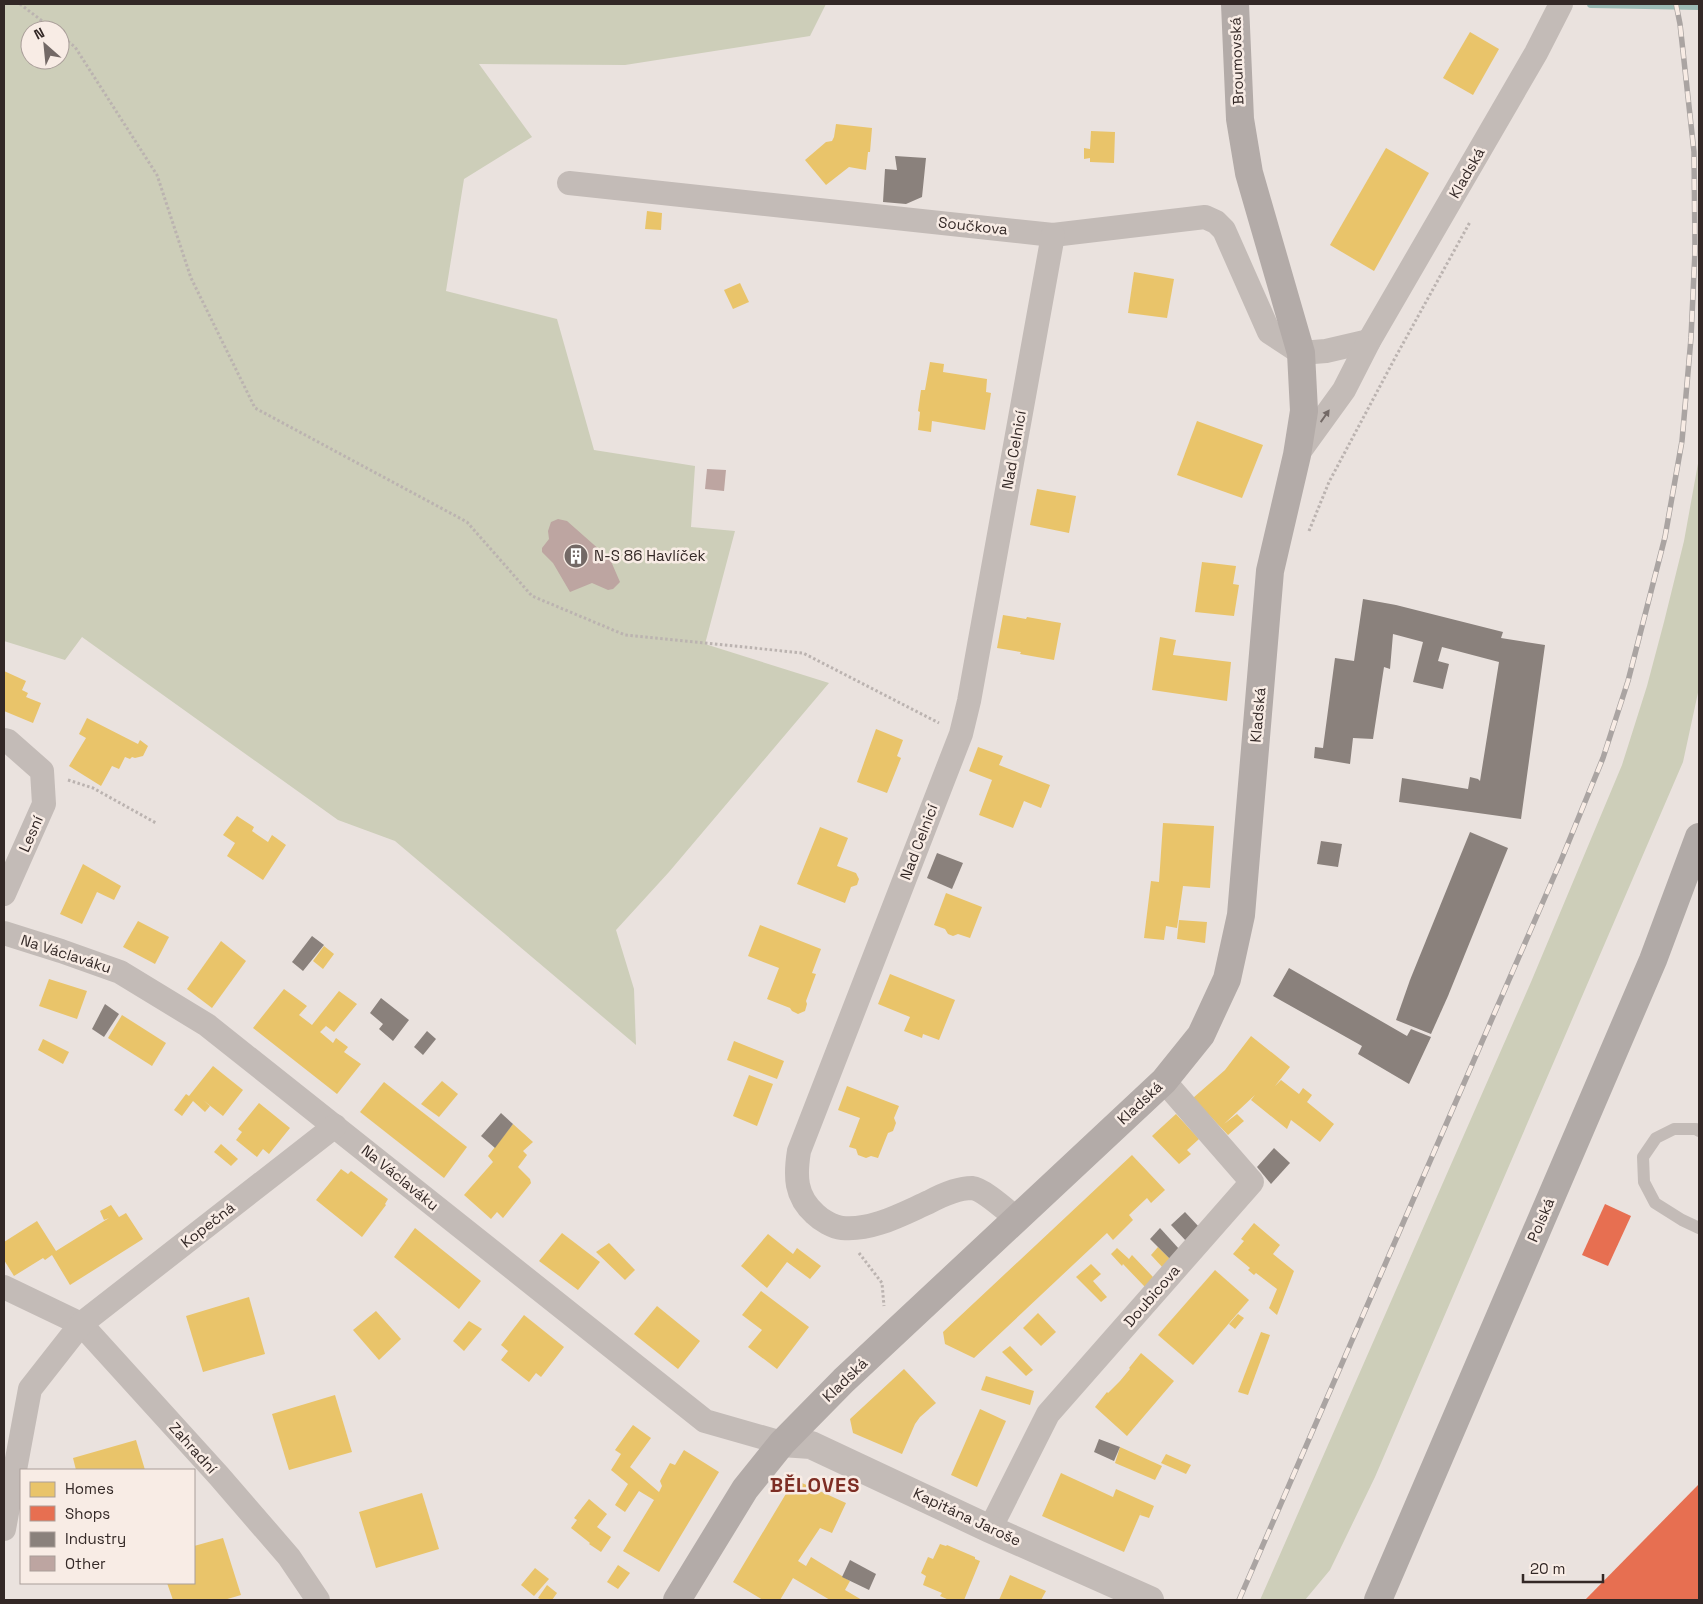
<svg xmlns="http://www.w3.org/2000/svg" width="1703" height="1604" viewBox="0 0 1703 1604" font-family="'Space Grotesk',sans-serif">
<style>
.green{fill:#cdceb9;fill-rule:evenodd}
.homes{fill:#e9c46a}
.shops{fill:#e76f51}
.industry{fill:#8a817c}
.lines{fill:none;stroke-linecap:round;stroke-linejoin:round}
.stream{stroke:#9cbbb6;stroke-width:8}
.building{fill:#bda5a1}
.path{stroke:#bbb3b0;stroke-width:3;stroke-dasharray:2.5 2.5;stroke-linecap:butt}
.service{stroke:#c3bbb7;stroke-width:12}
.minor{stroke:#c3bbb7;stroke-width:24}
.tertiary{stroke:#c3bbb7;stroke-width:28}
.secondary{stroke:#b3aba8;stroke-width:28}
.primary{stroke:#b1aaa7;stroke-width:28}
.rail-casing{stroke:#aaa4a2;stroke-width:5.5}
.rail{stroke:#f8ece5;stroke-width:4;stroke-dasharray:11;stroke-linecap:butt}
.oneway{fill:#746a67}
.labels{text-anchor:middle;stroke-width:5;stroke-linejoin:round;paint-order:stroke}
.street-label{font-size:15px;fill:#332826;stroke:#f8ece5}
.poi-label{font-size:15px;fill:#332826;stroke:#f8ece5;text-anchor:start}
.district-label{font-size:20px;font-weight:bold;letter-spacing:1px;fill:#7d2d24;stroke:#f8ece5}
</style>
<rect width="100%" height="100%" fill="#eae2de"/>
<!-- green -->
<g class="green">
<path d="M4,4H826L810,36L625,65L479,64L532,137L464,179L446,291L557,319L594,450L695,466L691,527L735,531L705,644L829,683L669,872L616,930L634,989L636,1045L395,841L338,820L82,637L65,660L4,641ZM30,30H60V60H30Z"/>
<path d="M1699,458V688L1683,762L1375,1477L1330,1570L1305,1600H1260L1531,982L1622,765L1647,686L1664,622L1684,541Z"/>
</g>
<!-- homes -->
<g class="homes">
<path d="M1470,32L1499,49L1473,95L1443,78Z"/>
<path d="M836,124L872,128L870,152H868L866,170L849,167L826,185L805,160L826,142L832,141L834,137Z"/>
<path d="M1091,131L1115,132L1114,163L1090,162V158L1084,159V148L1090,149Z"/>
<path d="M1386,148L1429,173L1374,271L1330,245Z"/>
<path d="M647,211L662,213L661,230L645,229Z"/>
<path d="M1134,272L1174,279L1167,318L1128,313Z"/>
<path d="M740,283L749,302L733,309L724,290Z"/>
<path d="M930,362L944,364L943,372L987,379L986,392L991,393L985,430L932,421L931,432L918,430L920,412L918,411L921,390H925Z"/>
<path d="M1197,421L1263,445L1242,498L1177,475Z"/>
<path d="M1037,489L1076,496L1069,533L1030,525Z"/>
<path d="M1202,562L1236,566L1233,584L1239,585L1234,616L1195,612Z"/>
<path d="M1003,615L1026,619L1027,617L1061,623L1054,660L1020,654L1021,652L997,648Z"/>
<path d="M1160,637L1176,640L1173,655L1231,662L1227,701L1152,690Z"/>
<path d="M4,671L26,681L22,690L28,693L26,697L41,703L33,723L4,711Z"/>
<path d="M87,718L138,744L140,740L148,746L143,756L135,758L132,757L130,759L125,757L119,769L112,766L101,786L69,766L86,738L79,734Z"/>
<path d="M876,729L903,740L897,756L901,758L887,793L857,782Z"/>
<path d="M978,747L1003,756L999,765L1050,785L1041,808L1024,801L1013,828L979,815L992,780L969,771Z"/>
<path d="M237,816L254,827L252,831L268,842L272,835L286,845L263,880L227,856L235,843L223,835Z"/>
<path d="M1163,823L1214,826L1210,888L1183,886L1177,928L1166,926L1164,940L1144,938L1151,881L1159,882Z"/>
<path d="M820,827L848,838L837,866L856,873L859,879L857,885L851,887L845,903L797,884Z"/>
<path d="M83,864L121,886L114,900L97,892L82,924L60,914Z"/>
<path d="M946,893L982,907L970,938L958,934L953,936L948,934L945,929L934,925Z"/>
<path d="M1179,920L1207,922L1205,943L1177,939Z"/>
<path d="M138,921L169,937L155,964L123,947Z"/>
<path d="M760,925L821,949L812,973L816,974L806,1001L807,1004L805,1011L798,1014L792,1011L790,1008L767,999L779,968L748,956Z"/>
<path d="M221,941L246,961L212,1008L187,989Z"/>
<path d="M324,946L334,954L323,969L313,961Z"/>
<path d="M890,974L955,1000L939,1040L923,1034L922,1038L904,1031L910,1017L878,1004Z"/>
<path d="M49,979L87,991L77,1019L39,1006Z"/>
<path d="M284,989L307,1006L299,1015L312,1025L339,991L357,1004L334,1032L326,1026L320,1032L333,1043L336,1038L348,1047L344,1052L361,1064L337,1094L253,1028Z"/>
<path d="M122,1015L166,1043L152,1066L108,1038Z"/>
<path d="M1251,1036L1290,1067L1275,1086L1281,1080L1299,1094L1303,1088L1312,1095L1307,1102L1334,1124L1320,1142L1291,1120L1287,1129L1251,1100L1255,1095L1224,1124L1237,1114L1244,1121L1228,1135L1193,1098L1225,1070Z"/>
<path d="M43,1039L69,1052L63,1064L38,1050Z"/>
<path d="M734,1041L784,1061L777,1079L727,1060Z"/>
<path d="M213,1066L243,1090L223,1116L203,1100L210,1106L205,1112L193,1101L182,1116L174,1110L186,1094L189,1096Z"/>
<path d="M749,1075L773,1084L757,1126L733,1116Z"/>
<path d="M442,1081L458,1094L439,1117L421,1104Z"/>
<path d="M384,1082L467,1147L444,1178L360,1112Z"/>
<path d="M847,1086L899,1106L894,1118L896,1123L893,1131L888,1133L878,1158L871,1156L866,1158L858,1155L856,1149L849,1147L860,1118L838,1110Z"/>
<path d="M259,1103L290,1128L269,1154L263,1149L257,1157L236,1140L242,1132L238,1129Z"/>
<path d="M1176,1114L1199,1139L1187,1150L1191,1154L1179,1164L1152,1136Z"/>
<path d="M513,1124L533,1142L523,1151L527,1155L518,1167L530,1179L531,1183L503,1218L497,1212L491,1219L464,1195L493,1162L488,1156Z"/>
<path d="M221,1144L238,1159L231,1166L214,1152Z"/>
<path d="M1132,1155L1165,1190L1151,1203L1147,1198L1129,1215L1133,1220L1113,1240L1107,1233L974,1358L945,1344L943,1332Z"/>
<path d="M341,1169L348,1174L351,1171L388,1199L385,1204L386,1205L362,1237L316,1200Z"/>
<path d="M111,1205L119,1217L126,1213L143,1239L70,1285L52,1255L45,1260L43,1258L14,1276L4,1260V1242L37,1221L56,1251L109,1218L104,1220L100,1211Z"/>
<path d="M1254,1223L1280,1245L1273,1254L1294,1271L1277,1315L1269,1308L1277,1289L1256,1273L1254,1275L1248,1270L1250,1268L1233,1254L1244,1241L1241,1239Z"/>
<path d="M415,1228L481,1281L459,1309L394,1257Z"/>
<path d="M562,1233L600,1262L578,1290L539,1261Z"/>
<path d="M768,1234L793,1254L797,1248L821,1266L810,1279L787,1262L767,1288L741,1266Z"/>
<path d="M609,1243L635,1270L625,1280L596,1252Z"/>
<path d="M1158,1247L1171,1260L1164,1269L1151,1255Z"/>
<path d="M1117,1248L1129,1259L1132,1255L1153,1277L1145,1287L1123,1264L1122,1266L1111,1254Z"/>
<path d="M1091,1264L1101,1274L1093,1281L1107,1297L1101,1302L1076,1277Z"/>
<path d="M1215,1270L1249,1300L1193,1365L1158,1335Z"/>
<path d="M761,1291L809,1327L777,1369L748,1347L762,1330L742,1315Z"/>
<path d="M249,1297L265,1354L203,1372L186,1316Z"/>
<path d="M657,1306L700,1341L678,1369L634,1334Z"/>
<path d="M376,1311L401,1339L379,1360L353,1330Z"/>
<path d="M1038,1313L1056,1332L1041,1346L1023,1328Z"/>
<path d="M1238,1314L1244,1318L1235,1329L1229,1324Z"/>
<path d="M524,1315L564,1347L541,1377L536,1373L529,1382L501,1360L508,1351L501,1345Z"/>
<path d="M469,1321L482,1329L464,1351L453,1341Z"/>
<path d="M1261,1332L1270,1335L1248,1395L1238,1392Z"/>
<path d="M1010,1346L1033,1370L1026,1376L1002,1352Z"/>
<path d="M1141,1353L1174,1381L1127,1436L1095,1407L1107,1392L1108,1393L1120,1381L1130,1369L1129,1368Z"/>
<path d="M904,1369L936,1403L920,1417L915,1424L902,1454L853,1433L850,1419Z"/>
<path d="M986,1376L1034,1391L1030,1405L981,1390Z"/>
<path d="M335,1395L352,1452L289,1470L272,1414Z"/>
<path d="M980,1409L1006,1421L977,1487L951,1475Z"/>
<path d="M633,1425L651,1438L630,1467L659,1492L662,1486L660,1481L670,1463L675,1465L684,1450L719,1472L659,1572L623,1551L654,1500L639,1491L625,1512L615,1505L628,1484L611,1470L621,1454L615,1450Z"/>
<path d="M136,1440L145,1470H76L73,1458Z"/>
<path d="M1120,1447L1162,1466L1155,1480L1115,1463Z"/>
<path d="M1166,1454L1191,1465L1186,1474L1161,1463Z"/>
<path d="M1061,1473L1113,1497L1116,1489L1154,1506L1149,1518L1140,1515L1142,1510L1124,1552L1042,1516Z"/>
<path d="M802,1483L846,1503L832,1533L820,1528L798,1561L806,1566L811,1557L850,1581L845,1590L862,1600H830L793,1578L780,1600H763L733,1582L790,1487Z"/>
<path d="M422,1493L439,1549L376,1568L359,1512Z"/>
<path d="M589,1499L607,1514L597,1527L611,1537L601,1552L589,1544L590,1543L571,1528L577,1520L574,1518Z"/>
<path d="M223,1538L241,1595L224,1600H173L167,1583H194V1546Z"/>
<path d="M940,1544L946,1546L947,1545L975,1557V1559L980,1561L964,1600H949L940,1596L942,1593L923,1585L926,1576L921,1573L928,1557L933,1559Z"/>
<path d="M618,1565L630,1573L618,1589L607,1582Z"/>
<path d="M535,1568L549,1579L534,1596L521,1585Z"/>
<path d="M1010,1575L1046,1591L1041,1600H999Z"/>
<path d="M547,1585L557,1593L552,1600H542L538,1598Z"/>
</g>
<!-- shops -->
<g class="shops">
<path d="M1605,1204L1631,1216L1608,1266L1582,1255Z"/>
<path d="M1699,1484V1600H1585Z"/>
</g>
<!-- industry -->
<g class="industry">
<path d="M895,156L926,158L922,197L906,204L883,202L885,169L897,170Z"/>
<path d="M1363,599L1396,605L1503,632L1501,638L1545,645L1521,819L1399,802L1402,778L1468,789L1470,777L1478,779L1480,781L1499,662L1442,647L1438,661L1449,664L1443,689L1413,682L1423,642L1393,634L1390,669L1384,667L1373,739L1353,738L1350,764L1314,758L1315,747L1323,748L1335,658L1354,661Z"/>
<path d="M1470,832L1508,848L1448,996L1431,1034L1396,1020L1410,980Z"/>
<path d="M1321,841L1342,844L1338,867L1317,864Z"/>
<path d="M937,853L963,863L952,889L927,878Z"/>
<path d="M312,936L324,945L303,971L292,962Z"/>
<path d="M1289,968L1407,1036L1411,1029L1431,1037L1409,1084L1358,1054L1362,1046L1273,996Z"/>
<path d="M381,998L409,1020L393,1041L379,1029L383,1024L370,1013Z"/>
<path d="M105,1004L119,1014L104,1037L92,1029Z"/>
<path d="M427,1031L436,1039L423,1055L414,1047Z"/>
<path d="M501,1113L513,1124L495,1148L481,1136Z"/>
<path d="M1274,1148L1290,1163L1271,1184L1257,1167Z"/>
<path d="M1185,1212L1200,1228L1187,1242L1171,1225Z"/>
<path d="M1160,1228L1180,1250L1171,1260L1150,1239Z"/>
<path d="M1099,1439L1120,1447L1114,1461L1094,1452Z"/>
<path d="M850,1560L876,1574L869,1590L842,1577Z"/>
</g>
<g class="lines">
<!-- stream -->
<path class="stream" d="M1591,4L1699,6"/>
</g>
<!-- building -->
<g class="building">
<path d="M707,469L726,470L724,491L705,489Z"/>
<path d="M558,519L567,521L610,559L620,582L613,589L608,590L592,583L570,592L553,563L542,552V548L549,539L548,531L551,522Z"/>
</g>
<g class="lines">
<!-- path -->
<g class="path">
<path d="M20,4L54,30"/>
<path d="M60,35L75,47L157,175L191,278L255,408L467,522L532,596L625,635L803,653L939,723"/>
<path d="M1309,531L1329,482L1395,358L1470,222"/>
<path d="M68,780L93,788L156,823"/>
<path d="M859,1253L882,1283L884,1306"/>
</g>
<!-- service -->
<path class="service" d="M1699,1131L1696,1129H1674L1656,1138L1643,1157L1644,1182L1655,1203L1682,1220L1699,1228"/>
<!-- minor -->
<g class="minor">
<path d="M569,183L1053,235L1205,217L1216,222L1224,230L1269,332L1301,353L1326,351L1369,341"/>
<path d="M1297,455L1344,390L1369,341L1536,53L1561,4"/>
<path d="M4,740L8,741L42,771L44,804L4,894"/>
<path d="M4,933L61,951L120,972L207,1025L705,1421L782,1443"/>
<path d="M1016,1218C1007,1211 983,1189 972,1188C957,1188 942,1195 929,1202C902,1214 872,1231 842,1228C833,1227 821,1220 815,1214C795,1196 795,1176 799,1151L961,734L969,701L1053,235"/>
<path d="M4,1287L81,1324L219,1476L289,1557L318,1600"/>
<path d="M4,1529L30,1389L81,1324L335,1126"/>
<path d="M990,1529L1048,1414L1252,1182L1164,1081"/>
</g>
<!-- tertiary -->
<path class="tertiary" d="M782,1443L811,1445L990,1529L1150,1600"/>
<!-- secondary -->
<path class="secondary" d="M677,1600L745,1489L782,1443L844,1380L1164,1081L1201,1035L1227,979L1241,915L1270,571L1297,455L1304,411L1301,353L1249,173L1240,119L1235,4"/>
<!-- primary -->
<path class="primary" d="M1378,1600L1653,960L1699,837"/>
<defs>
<path id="rail" d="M1239,1600L1562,858L1603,758L1628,681L1665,537L1682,441L1691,338L1695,251L1694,152L1680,24L1676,4"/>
</defs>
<!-- rail casing -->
<use href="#rail" class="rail-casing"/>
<!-- rail -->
<use href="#rail" class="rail"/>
</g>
<!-- one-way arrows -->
<defs><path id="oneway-solid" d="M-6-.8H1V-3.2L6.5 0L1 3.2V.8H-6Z" transform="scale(1.25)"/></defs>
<use class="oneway" href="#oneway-solid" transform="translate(1325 416) rotate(-55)"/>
<!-- icons -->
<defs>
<symbol id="building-disc" viewBox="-11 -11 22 22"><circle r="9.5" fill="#736966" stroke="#f8ece5"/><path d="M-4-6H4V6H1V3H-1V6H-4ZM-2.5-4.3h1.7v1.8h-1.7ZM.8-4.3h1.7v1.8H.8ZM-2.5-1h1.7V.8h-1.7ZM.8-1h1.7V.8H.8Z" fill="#fff"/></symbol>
</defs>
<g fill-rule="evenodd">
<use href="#building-disc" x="562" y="542" width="28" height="28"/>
</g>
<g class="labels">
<!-- street labels -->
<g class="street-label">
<text transform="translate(1237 61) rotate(-92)" y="5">Broumovská</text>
<text transform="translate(1467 173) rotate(-60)" y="5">Kladská</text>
<text transform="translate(973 226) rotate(6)" y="5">Součkova</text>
<text transform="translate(1014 450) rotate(-80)" y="5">Nad Celnicí</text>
<text transform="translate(1258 715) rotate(-85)" y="5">Kladská</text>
<text transform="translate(31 834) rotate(-66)" y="5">Lesní</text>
<text transform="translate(919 842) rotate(-69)" y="5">Nad Celnicí</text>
<text transform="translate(66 954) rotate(18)" y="5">Na Václaváku</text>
<text transform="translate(1140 1103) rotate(-43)" y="5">Kladská</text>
<text transform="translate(400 1178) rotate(39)" y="5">Na Václaváku</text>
<text transform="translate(1541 1220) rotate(-67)" y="5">Polská</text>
<text transform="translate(208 1225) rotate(-38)" y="5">Kopečná</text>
<text transform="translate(1152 1296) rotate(-49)" y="5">Doubicova</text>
<text transform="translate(845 1380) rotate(-44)" y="5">Kladská</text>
<text transform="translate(193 1448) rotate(48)" y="5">Zahradní</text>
<text transform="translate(967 1517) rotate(25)" y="5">Kapitána Jaroše</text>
</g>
<!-- poi labels -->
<g class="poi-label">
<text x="594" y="561">N-S 86 Havlíček</text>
</g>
<!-- district labels -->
<g class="district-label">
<text x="815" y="1492">BĚLOVES</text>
</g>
</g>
<!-- border -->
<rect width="1703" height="1604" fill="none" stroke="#332826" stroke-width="10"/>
<!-- legend -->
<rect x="20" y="1469" width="175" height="115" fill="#f8ece5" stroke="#a99e99"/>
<rect x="30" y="1482" width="25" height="15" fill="#e9c46a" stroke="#a99e99"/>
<text x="65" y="1494" font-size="15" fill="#332826">Homes</text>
<rect x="30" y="1506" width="25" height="15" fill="#e76f51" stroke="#a99e99"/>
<text x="65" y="1519" font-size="15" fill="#332826">Shops</text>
<rect x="30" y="1532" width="25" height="15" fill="#8a817c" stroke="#a99e99"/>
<text x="65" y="1544" font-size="15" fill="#332826">Industry</text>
<rect x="30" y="1556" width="25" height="15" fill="#bda5a1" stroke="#a99e99"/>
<text x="65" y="1569" font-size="15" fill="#332826">Other</text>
<!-- north arrow -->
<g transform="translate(45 45) rotate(333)"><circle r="24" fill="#f8ece5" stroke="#a99e99"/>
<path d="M0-4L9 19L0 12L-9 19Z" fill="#736966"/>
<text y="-8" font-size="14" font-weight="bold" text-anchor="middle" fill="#332826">N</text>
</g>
<!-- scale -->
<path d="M1523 1574v8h80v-8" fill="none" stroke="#332826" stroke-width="2.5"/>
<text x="1530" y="1574" font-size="15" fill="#332826" stroke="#f8ece5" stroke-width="4" paint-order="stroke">20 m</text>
</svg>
